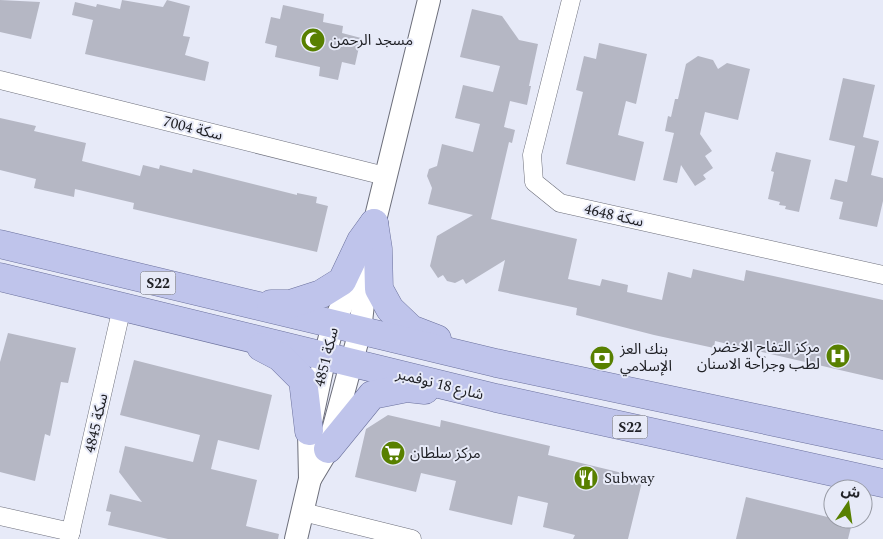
<svg xmlns="http://www.w3.org/2000/svg" width="883" height="539" viewBox="0 0 883 539" font-family="Spectral,'Noto Sans Arabic',serif">
<style>
.building{fill:#b5b7c4}
.lines{fill:none;stroke-linecap:round;stroke-linejoin:round}
.minor-casing{stroke:#6d6f7b;stroke-width:19}
.tertiary-casing{stroke:#6d6f7b;stroke-width:24}
.primary-casing{stroke:#6b719d;stroke-width:29}
.minor{stroke:#fff;stroke-width:18}
.tertiary{stroke:#fff;stroke-width:22}
.primary{stroke:#bfc4eb;stroke-width:28}
.labels{text-anchor:middle;stroke-width:4;stroke-linejoin:round;paint-order:stroke}
.shield{fill:#e7eaf8;stroke:#5c5d65;stroke-width:1}
.shield-label{font-size:14px;font-weight:bold;fill:#202126}
.poi-label{font-size:15px;fill:#202126;stroke:#e7eaf8;text-anchor:start}
.street-label{font-size:15px;fill:#202126;stroke:#e7eaf8}
</style>
<rect width="100%" height="100%" fill="#e7eaf8"/>
<!-- building -->
<g class="building">
<path d="M0,0L40,2L31,39L0,32Z"/>
<path d="M122,0L163,7L167,0L190,6L183,36L190,37L185,55L209,62L205,81L85,54L93,20L72,15L75,2L96,7L97,4L120,9Z"/>
<path d="M283,5L324,14L323,22L343,26L342,33L361,38L355,65L342,62L338,80L319,76L320,67L275,57L277,46L265,43L271,17L280,19Z"/>
<path d="M472,9L502,16L519,40L538,44L529,86H531L527,105L510,101L504,127L515,130L512,143L509,142L491,219L577,239L568,279L600,286L602,279L628,285L627,292L662,300L668,272L691,278L693,269L744,281L746,270L883,300V380L715,341L714,348L654,335L576,315L577,308L498,291L505,260L466,284L463,279L455,283L447,281L443,275L438,278L430,266L437,236L473,215L428,204L432,188L427,176L429,169L437,166L442,144L473,152L480,124L455,118L463,85L493,92L500,66L460,57Z"/>
<path d="M599,43L647,54L636,104L626,101L618,135L644,142L635,181L566,164L583,92L576,90L584,56L596,59Z"/>
<path d="M698,56L713,60L718,69L727,63L750,69L738,120L705,112L700,134L712,151L705,156L713,168L703,175L706,179L695,186L681,165L677,183L663,180L674,133L665,131L668,116L671,117L675,99H678L686,64Z"/>
<path d="M843,78L875,85L863,137L879,141L871,175L883,178V201L877,227L839,219L843,202L830,199L835,179L847,182L855,146L829,140Z"/>
<path d="M0,118L36,126L34,131L86,143L82,161L140,176L143,165L159,169L160,165L192,173L193,169L297,195V193L317,197L316,203L328,206L317,252L133,209L134,203L75,189L74,197L34,188L36,179L0,170Z"/>
<path d="M776,152L811,160L799,212L785,209L786,206L779,205L780,202L768,199L774,172L771,171Z"/>
<path d="M8,333L76,348L68,383L61,382L50,436L45,434L35,481L0,472V362Z"/>
<path d="M134,360L272,395L259,450L218,440L211,469L257,480L246,526L279,534L278,539H168L108,525L111,512L106,511L110,494L142,502L119,472L125,446L193,462L200,435L120,415Z"/>
<path d="M388,415L440,427L441,420L550,446L548,455L643,478L628,539H573L575,535L543,527L548,503L518,496L512,525L449,510L456,481L421,473L416,492L355,477L366,429Z"/>
<path d="M746,497L852,523L848,539H736Z"/>
</g>
<g class="lines">
<defs>
<g id="minor">
<path d="M571,0L532,155L534,182L560,203L883,275"/>
<path d="M0,80L385,176"/>
<path d="M303,512L412,539"/>
<path d="M0,516L71,532"/>
<path d="M69,539L122,307"/>
</g>
<g id="tertiary">
<path d="M310,479L328,449L360,331L370,241L429,0"/>
<path d="M296,539L310,479L309,431L325,356L333,325L359,267"/>
</g>
<g id="primary">
<path d="M374,223L378,249L379,289L390,309L411,329L437,339"/>
<path d="M0,244L496,363L883,445"/>
<path d="M0,277L496,398L883,483"/>
<path d="M271,304H290L321,294L342,281L361,241L374,223"/>
<path d="M261,347L280,357L303,380L309,431"/>
<path d="M328,449L372,395L407,388L425,390"/>
</g>
</defs>
<!-- minor casing -->
<use href="#minor" class="minor-casing"/>
<!-- tertiary casing -->
<use href="#tertiary" class="tertiary-casing"/>
<!-- primary casing -->
<use href="#primary" class="primary-casing"/>
<!-- minor -->
<use href="#minor" class="minor"/>
<!-- tertiary -->
<use href="#tertiary" class="tertiary"/>
<!-- primary -->
<use href="#primary" class="primary"/>
</g>
<!-- icons -->
<defs>
<symbol id="mosque-disc" viewBox="-11 -11 22 22"><circle r="9.5" fill="#588000" stroke="#e7eaf8"/><path d="M3.5-4.9A6 6 0 1 0 3.5 4.9A5 5 0 1 1 3.5-4.9Z" fill="#fff"/></symbol>
<symbol id="hospital-disc" viewBox="-11 -11 22 22"><circle r="9.5" fill="#588000" stroke="#e7eaf8"/><path d="M-5-5h3v3.5h4V-5h3V5h-3V1.5h-4V5h-3Z" fill="#fff"/></symbol>
<symbol id="bank-disc" viewBox="-11 -11 22 22"><circle r="9.5" fill="#588000" stroke="#e7eaf8"/><path d="M-6-4H6V4H-6ZM0-2.3a2.3 2.3 0 1 0 0 4.6a2.3 2.3 0 1 0 0-4.6Z" fill="#fff"/></symbol>
<symbol id="supermarket-disc" viewBox="-11 -11 22 22"><circle r="9.5" fill="#588000" stroke="#e7eaf8"/><path d="M-6-5.5h2.5l.6 2H6L4.5 2H-2.5L-4.4-4H-6ZM-1.5 3.2a1.3 1.3 0 1 0 .1 0ZM3 3.2a1.3 1.3 0 1 0 .1 0Z" fill="#fff"/></symbol>
<symbol id="restaurant-disc" viewBox="-11 -11 22 22"><circle r="9.5" fill="#588000" stroke="#e7eaf8"/><path d="M-5-6h1v4h1v-4h1v4h1v-4h1v5L-1.5 .5V6h-2V.5L-5-1ZM5-6V6H3V1.5H1.5Q1.5-4 5-6Z" fill="#fff"/></symbol>
</defs>
<g fill-rule="evenodd">
<use href="#mosque-disc" x="299" y="26" width="28" height="28"/>
<use href="#hospital-disc" x="824" y="342" width="28" height="28"/>
<use href="#bank-disc" x="588" y="344" width="28" height="28"/>
<use href="#supermarket-disc" x="379" y="439" width="28" height="28"/>
<use href="#restaurant-disc" x="572" y="464" width="28" height="28"/>
</g>
<g class="labels">
<!-- shield labels -->
<g class="shield">
<rect x="140.5" y="271.5" width="35" height="23" rx="4"/>
<rect x="612.5" y="415.5" width="35" height="23" rx="4"/>
</g>
<g class="shield-label">
<text x="158" y="288">S22</text>
<text x="630" y="432">S22</text>
</g>
<!-- poi labels -->
<g class="poi-label">
<text x="330" y="45">مسجد الرحمن</text>
<text x="820" y="352" text-anchor="end">مركز التفاح الاخضر<tspan x="820" dy="17">لطب وجراحة الاسنان</tspan></text>
<text x="620" y="354">بنك العز<tspan x="620" dy="17">الإسلامي</tspan></text>
<text x="410" y="458">مركز سلطان</text>
<text x="604" y="483">Subway</text>
</g>
<!-- street labels -->
<g class="street-label">
<text transform="translate(193 128) rotate(14)" y="5">سكة 7004</text>
<text transform="translate(614 215) rotate(13)" y="5">سكة 4648</text>
<text transform="translate(326 357) rotate(-76)" y="5">سكة 4851</text>
<text transform="translate(440 384) rotate(14)" y="5">شارع 18 نوفمبر</text>
<text transform="translate(96 423) rotate(-77)" y="5">سكة 4845</text>
</g>
</g>
<!-- north arrow -->
<g transform="translate(848 504) rotate(13)"><circle r="24" fill="#e7eaf8" stroke="#979aa4"/>
<path d="M0-4L9 19L0 12L-9 19Z" fill="#588000"/>
<text y="-8" font-size="14" font-weight="bold" text-anchor="middle" fill="#202126">ش</text>
</g>
</svg>
